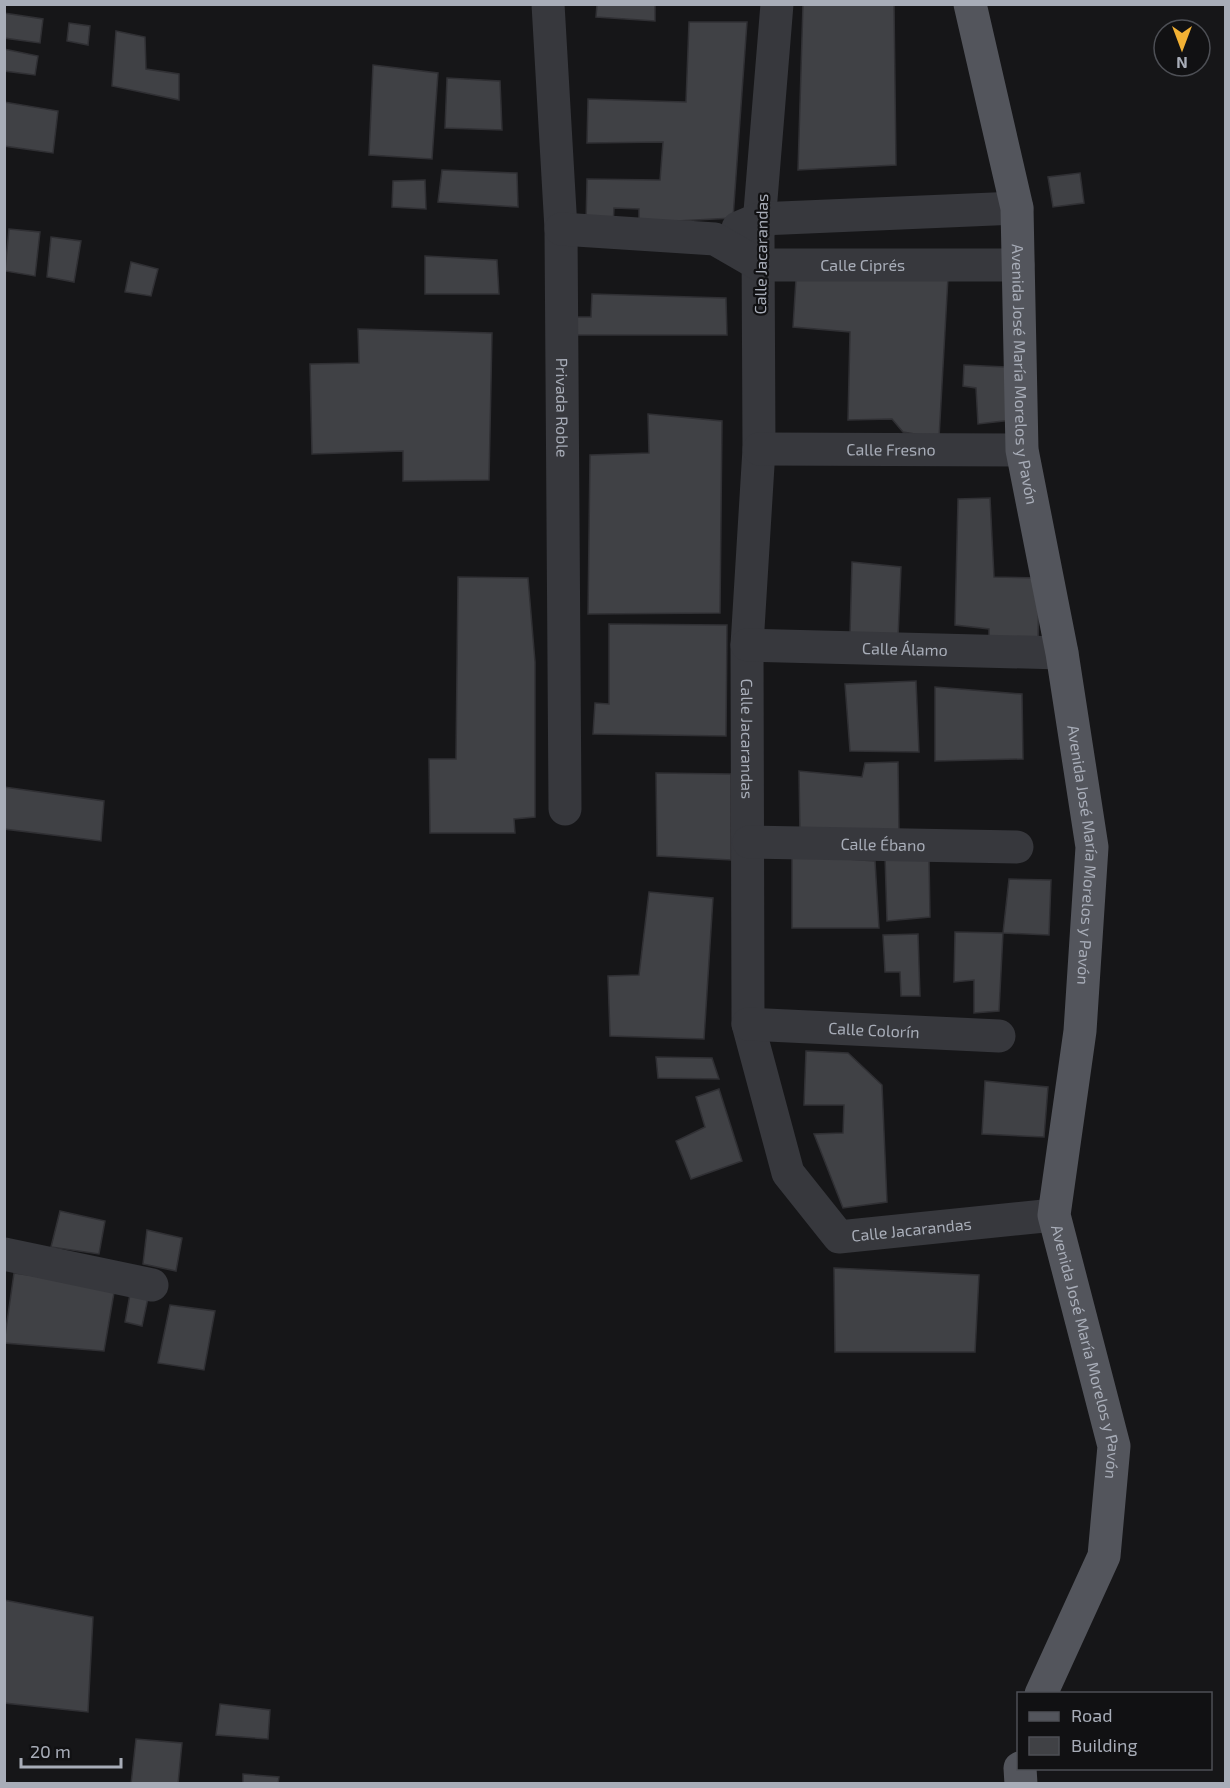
<svg xmlns="http://www.w3.org/2000/svg" width="1230" height="1788" viewBox="0 0 1230 1788" font-family="'Exo 2',sans-serif">
<style>
.building{fill:#404145;stroke:#303034;stroke-width:1.5}
.lines{fill:none;stroke-linecap:round;stroke-linejoin:round}
.minor{stroke:#37383d;stroke-width:33}
.major{stroke:#53555c;stroke-width:33}
.labels{text-anchor:middle;stroke-width:4.5;stroke-linejoin:round;paint-order:stroke}
.street-label{font-size:16px;fill:#a8adb8;stroke:#111113}
</style>
<rect width="100%" height="100%" fill="#161618"/>
<!-- building -->
<g class="building">
<path d="M597,4H655V21L596,17Z"/>
<path d="M803,4H894L896,165L798,170Z"/>
<path d="M4,13L43,19L40,43L4,38Z"/>
<path d="M689,22H747L733,218L639,223V209L614,208L613,226L586,224L587,179L660,180L663,142L587,143L588,99L686,102Z"/>
<path d="M69,23L90,26L88,45L67,41Z"/>
<path d="M116,31L145,37L146,69L179,74V100L112,86Z"/>
<path d="M4,49L38,56L35,75L4,71Z"/>
<path d="M373,65L438,73L432,159L369,155Z"/>
<path d="M447,78L500,81L502,130L445,128Z"/>
<path d="M4,102L58,111L53,153L4,146Z"/>
<path d="M442,170L517,173L518,207L438,202Z"/>
<path d="M1080,173L1084,203L1053,207L1048,177Z"/>
<path d="M425,180L426,209L392,207L393,181Z"/>
<path d="M9,229L40,232L35,276L5,271Z"/>
<path d="M51,237L81,241L74,282L47,277Z"/>
<path d="M425,256L497,260L499,294H425Z"/>
<path d="M131,262L158,269L151,296L125,292Z"/>
<path d="M948,277L939,438L903,432L892,419L848,420L850,332L793,327L796,279Z"/>
<path d="M592,294L726,298L727,335H568L567,317H591Z"/>
<path d="M358,329L492,333L489,480L403,481V451L312,454L310,364L359,363Z"/>
<path d="M964,365L1006,367L1012,420L978,424L976,388L963,386Z"/>
<path d="M648,414L722,421L720,613L588,614L590,455L649,453Z"/>
<path d="M990,498L994,577L1039,578L1038,645L989,643V629L955,625L958,499Z"/>
<path d="M852,562L901,567L898,638L850,634Z"/>
<path d="M458,577L528,578L535,662V817L514,819L515,833H430L429,759H456Z"/>
<path d="M609,624L727,625L726,736L593,734L595,703L609,704Z"/>
<path d="M916,681L919,752L850,751L845,684Z"/>
<path d="M935,687L1022,694L1023,759L935,761Z"/>
<path d="M898,762L899,832L800,836L799,771L862,777L865,763Z"/>
<path d="M656,773L731,774V860L657,856Z"/>
<path d="M4,787L104,801L101,841L4,829Z"/>
<path d="M792,855L875,861L879,928H792Z"/>
<path d="M885,856L929,857L930,917L887,921Z"/>
<path d="M1009,879L1051,880L1049,935L1003,933Z"/>
<path d="M649,892L713,898L704,1039L610,1036L608,976L639,975Z"/>
<path d="M955,932L1003,933L999,1011L974,1013V980L954,982Z"/>
<path d="M918,934L920,996H901L900,972H885L883,935Z"/>
<path d="M806,1051L848,1053L882,1085L887,1202L843,1208L814,1134L843,1133L844,1105H804Z"/>
<path d="M656,1057L712,1058L719,1079L658,1078Z"/>
<path d="M985,1081L1048,1087L1044,1137L982,1134Z"/>
<path d="M719,1089L742,1161L691,1179L676,1141L705,1127L696,1097Z"/>
<path d="M60,1211L105,1221L99,1254L51,1247Z"/>
<path d="M147,1230L182,1238L176,1271L143,1264Z"/>
<path d="M834,1268L979,1275L975,1352H835Z"/>
<path d="M14,1273L115,1287L104,1351L4,1343Z"/>
<path d="M130,1294L148,1298L142,1326L125,1322Z"/>
<path d="M170,1305L215,1311L204,1370L158,1363Z"/>
<path d="M4,1600L93,1617L88,1712L4,1703Z"/>
<path d="M220,1704L270,1710L268,1739L216,1735Z"/>
<path d="M136,1739L182,1743L178,1784H131Z"/>
<path d="M243,1774L279,1777L278,1784H243Z"/>
</g>
<g class="lines">
<!-- minor -->
<g class="minor">
<path id="s1" d="M548,4L561,229L565,809"/>
<path id="s2" d="M777,4L758,236L759,449L747,645L748,1024L788,1173L839,1237L1054,1215"/>
<path d="M738,228L759,219L1017,208"/>
<path id="s3" d="M561,229L715,239L760,265H1018"/>
<path id="s4" d="M759,449L1022,450"/>
<path id="s5" d="M747,645L1062,653"/>
<path id="s6" d="M749,842L1017,847"/>
<path id="s7" d="M748,1024L999,1036"/>
<path d="M4,1254L152,1285"/>
</g>
<!-- major -->
<g class="major">
<path id="s8" d="M970,4L1017,208L1022,450L1062,653L1092,847L1080,1031L1054,1215L1114,1446L1104,1556L1041,1694"/>
<path d="M1020,1768L1021,1784"/>
</g>
</g>
<g class="labels">
<!-- street labels -->
<g class="street-label">
<text transform="translate(761 254) rotate(-89)" y="6">Calle Jacarandas</text>
<text dy="6" stroke="none"><textPath href="#s3" startOffset="309">Calle Ciprés</textPath></text>
<text dy="6" stroke="none"><textPath href="#s8" startOffset="376">Avenida José María Morelos y Pavón</textPath></text>
<text dy="6" stroke="none"><textPath href="#s1" startOffset="404">Privada Roble</textPath></text>
<text dy="6" stroke="none"><textPath href="#s4" startOffset="132">Calle Fresno</textPath></text>
<text dy="6" stroke="none"><textPath href="#s5" startOffset="158">Calle Álamo</textPath></text>
<text dy="6" stroke="none"><textPath href="#s2" startOffset="736">Calle Jacarandas</textPath></text>
<text dy="6" stroke="none"><textPath href="#s6" startOffset="134">Calle Ébano</textPath></text>
<text dy="6" stroke="none"><textPath href="#s8" startOffset="862">Avenida José María Morelos y Pavón</textPath></text>
<text dy="6" stroke="none"><textPath href="#s7" startOffset="126">Calle Colorín</textPath></text>
<text dy="6" stroke="none"><textPath href="#s2" startOffset="1330">Calle Jacarandas</textPath></text>
<text dy="6" stroke="none"><textPath href="#s8" startOffset="1366">Avenida José María Morelos y Pavón</textPath></text>
</g>
</g>
<!-- border -->
<rect width="1230" height="1788" fill="none" stroke="#a8adb8" stroke-width="12"/>
<!-- legend -->
<rect x="1017" y="1692" width="195" height="78" fill="#111113" stroke="#4d4f55" stroke-width="1.5"/>
<rect x="1029" y="1712" width="30" height="9" fill="#53555c" stroke="#4d4f55" stroke-width="1.5"/>
<text x="1071" y="1722" font-size="18" fill="#a8adb8">Road</text>
<rect x="1029" y="1737" width="30" height="18" fill="#404145" stroke="#4d4f55" stroke-width="1.5"/>
<text x="1071" y="1752" font-size="18" fill="#a8adb8">Building</text>
<!-- north arrow -->
<g transform="translate(1182 48) rotate(180)"><circle r="28" fill="#111113" stroke="#4d4f55" stroke-width="1.5"/>
<path d="M0-4.5L10 22L0 15L-10 22Z" fill="#f2b134"/>
<text y="-9" font-size="16" font-weight="bold" text-anchor="middle" fill="#a8adb8">N</text>
</g>
<!-- scale -->
<path d="M21 1758v9h100v-9" fill="none" stroke="#a8adb8" stroke-width="3"/>
<text x="30" y="1758" font-size="18" fill="#a8adb8" stroke="#111113" stroke-width="4.5" paint-order="stroke">20 m</text>
</svg>
